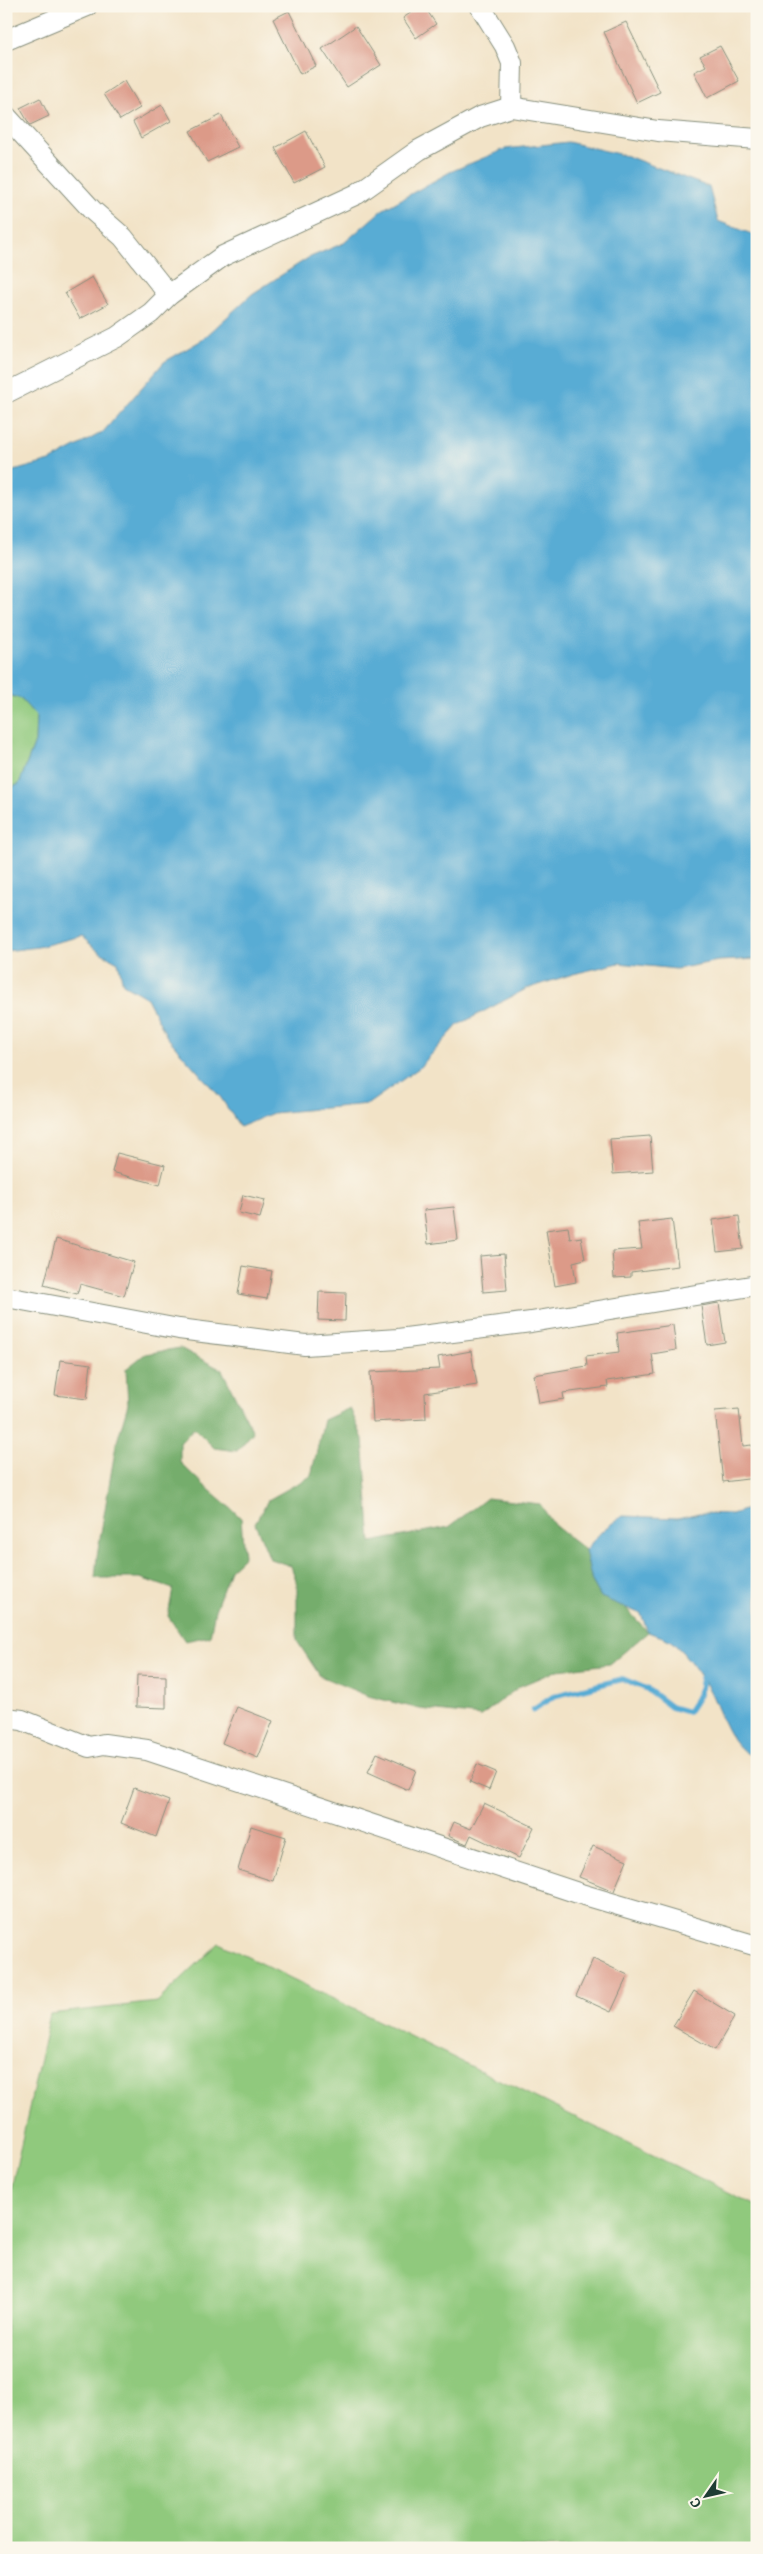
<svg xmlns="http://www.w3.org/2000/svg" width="763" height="2554" viewBox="0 0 763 2554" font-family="Alegreya,serif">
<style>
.green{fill:#90c97d;stroke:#588358}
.forest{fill:#74ad6c;stroke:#4a7550}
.water{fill:#59acd4;stroke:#3c7484}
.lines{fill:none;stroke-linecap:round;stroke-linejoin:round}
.stream{stroke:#59acd4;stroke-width:5.5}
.building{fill:#dc9a88}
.minor-casing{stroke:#88907e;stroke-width:22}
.minor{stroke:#fff;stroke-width:20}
</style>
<rect width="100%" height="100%" fill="#fbf7ec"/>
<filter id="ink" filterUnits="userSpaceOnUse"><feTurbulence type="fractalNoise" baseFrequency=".02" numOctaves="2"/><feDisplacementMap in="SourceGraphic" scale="10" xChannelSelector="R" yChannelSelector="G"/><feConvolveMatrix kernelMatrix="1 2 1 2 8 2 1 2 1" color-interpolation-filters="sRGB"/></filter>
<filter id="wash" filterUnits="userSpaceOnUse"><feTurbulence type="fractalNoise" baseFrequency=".0096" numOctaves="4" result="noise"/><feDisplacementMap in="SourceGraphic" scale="20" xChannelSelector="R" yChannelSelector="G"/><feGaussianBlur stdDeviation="1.12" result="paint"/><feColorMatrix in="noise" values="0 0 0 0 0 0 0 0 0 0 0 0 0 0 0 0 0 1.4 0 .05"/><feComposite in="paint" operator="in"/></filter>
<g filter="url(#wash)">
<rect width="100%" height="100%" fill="#f2e3c7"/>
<!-- green -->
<g class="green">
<path d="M6,694L21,699L36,716L35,742L19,784L6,790Z"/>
<path d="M219,1943L757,2206V2548H6V2212L50,2014L157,2002Z"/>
</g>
<!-- forest -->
<g class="forest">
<path d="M180,1348L222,1370L253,1432L237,1451L214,1448L194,1428L180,1443V1462C199,1483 221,1498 241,1518L244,1557L230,1570L215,1610L210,1636L185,1641L168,1616L173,1589L140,1578H95L97,1556L116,1445L128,1404L126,1369L145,1354Z"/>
<path d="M350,1408L363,1439L371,1542L449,1527L487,1498L540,1504L554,1525L585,1550L592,1581L601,1597L624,1606L648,1632L610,1664L558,1670L520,1686L481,1716L420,1709L368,1696L320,1676L297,1641V1583L291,1566L270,1559L255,1523L268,1500L311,1476L324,1420Z"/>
</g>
<!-- water -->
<g class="water">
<path d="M568,142L627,156L709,187L718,221L757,236V959L718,961L676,969L619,963L573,974L526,989L458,1025L419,1068L368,1104L273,1113L240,1127L221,1098L167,1037L147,998L123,984L118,962L98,951L81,936L38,947L6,951V790L19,784L35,742L36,716L21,699L6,694V473L50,461L103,432L164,362L202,340L252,294L308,258L344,243L382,210L450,172L505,149Z"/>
<path d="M757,1506V1758C729,1749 722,1715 710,1691C700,1674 687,1655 672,1642C666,1637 655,1635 648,1632L641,1614L601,1597L592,1581L585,1550L603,1530L622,1516L678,1518L699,1513L732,1514Z"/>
</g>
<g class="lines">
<!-- stream -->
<path class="stream" d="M533,1710L554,1696L623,1679L647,1689L671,1707L688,1712L699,1695L702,1678"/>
</g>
<g id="blocks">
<!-- building -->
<g class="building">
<path d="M421,6H424L436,24L416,38L403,18Z"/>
<path d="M289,11L316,66L300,74L273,19Z"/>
<path d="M626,22L660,92L637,103L604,32Z"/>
<path d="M356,26L381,65L347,87L322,49Z"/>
<path d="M720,46L739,81L707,98L694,72L706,66L700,56Z"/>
<path d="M124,81L140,108L120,120L104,94Z"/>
<path d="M40,98L49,116L30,125L20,108Z"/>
<path d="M162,105L171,121L141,138L133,122Z"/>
<path d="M221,115L238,147L207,162L190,131Z"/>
<path d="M306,131L325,167L294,183L275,148Z"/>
<path d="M92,277L108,304L80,319L65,293Z"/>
<path d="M650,1136L653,1171L613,1174L610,1139Z"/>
<path d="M117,1153L165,1165L160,1185L112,1172Z"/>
<path d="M243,1195L265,1200L260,1218L239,1213Z"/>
<path d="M454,1207L458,1240L428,1244L424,1210Z"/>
<path d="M739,1216L743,1249L717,1252L713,1220Z"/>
<path d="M672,1219L678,1266L631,1272V1277L614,1278L612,1251L642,1249L638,1223Z"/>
<path d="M568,1227L570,1239L581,1237L585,1259L573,1262L576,1282L555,1286L546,1230Z"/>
<path d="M56,1239L134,1262L124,1296L80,1284L77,1294L44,1285Z"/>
<path d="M504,1254L507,1290L483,1292L480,1256Z"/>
<path d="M243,1266L272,1271L267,1299L238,1294Z"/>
<path d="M319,1292L346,1293L345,1321L318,1320Z"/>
<path d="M719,1303L725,1342L707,1345L701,1306Z"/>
<path d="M673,1325L676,1350L652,1354L655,1374L607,1381L608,1387L563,1393L564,1399L539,1403L534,1375L587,1366L586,1356L619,1352L617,1333Z"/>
<path d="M471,1351L477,1385L425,1393L426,1419L373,1422L370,1372L440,1369L438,1357Z"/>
<path d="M60,1360L91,1364L87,1399L55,1395Z"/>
<path d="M739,1409L743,1446L752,1445L756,1478L723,1482L715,1411Z"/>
<path d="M137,1675L166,1676V1708L136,1707Z"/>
<path d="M237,1707L273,1721L258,1758L222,1743Z"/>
<path d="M377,1753L416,1770L408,1790L368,1772Z"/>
<path d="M477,1764L496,1772L489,1790L470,1782Z"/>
<path d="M134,1788L169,1801L156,1837L121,1823Z"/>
<path d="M484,1803L534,1827L519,1858L471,1835L467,1844L448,1836L454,1822L471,1829Z"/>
<path d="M251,1826L286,1837L273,1881L238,1870Z"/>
<path d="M593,1846L627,1860L614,1891L579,1877Z"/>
<path d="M593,1959L628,1975L611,2012L576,1996Z"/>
<path d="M694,1991L735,2016L715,2050L673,2026Z"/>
</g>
</g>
</g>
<g filter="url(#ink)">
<use href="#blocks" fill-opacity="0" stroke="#88907e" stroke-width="1"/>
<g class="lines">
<defs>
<g id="minor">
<path d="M480,6L505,46L512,63L511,107"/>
<path d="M6,40L87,6"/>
<path d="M6,116L92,210L123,237L169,295"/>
<path d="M6,393L117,337L151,313L169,295L223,256L357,194L419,150L480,117L511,107L658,131L757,139"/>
<path d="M6,1297L179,1329L305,1345L398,1339L531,1322L757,1285"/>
<path d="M6,1718L22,1720L89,1747L104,1744L147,1750L581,1894L757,1946"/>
</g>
</defs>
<!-- minor casing -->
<use href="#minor" class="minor-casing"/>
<!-- minor -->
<use href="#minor" class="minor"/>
</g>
</g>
<!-- margin -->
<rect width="763" height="2554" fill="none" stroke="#fbf7ec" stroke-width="25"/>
<!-- north arrow -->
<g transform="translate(706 2496) rotate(236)" stroke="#fbf7ec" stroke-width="4" paint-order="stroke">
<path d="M0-4L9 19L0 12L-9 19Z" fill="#1f3d34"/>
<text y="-8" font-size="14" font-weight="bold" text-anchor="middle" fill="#1f3d34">С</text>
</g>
</svg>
